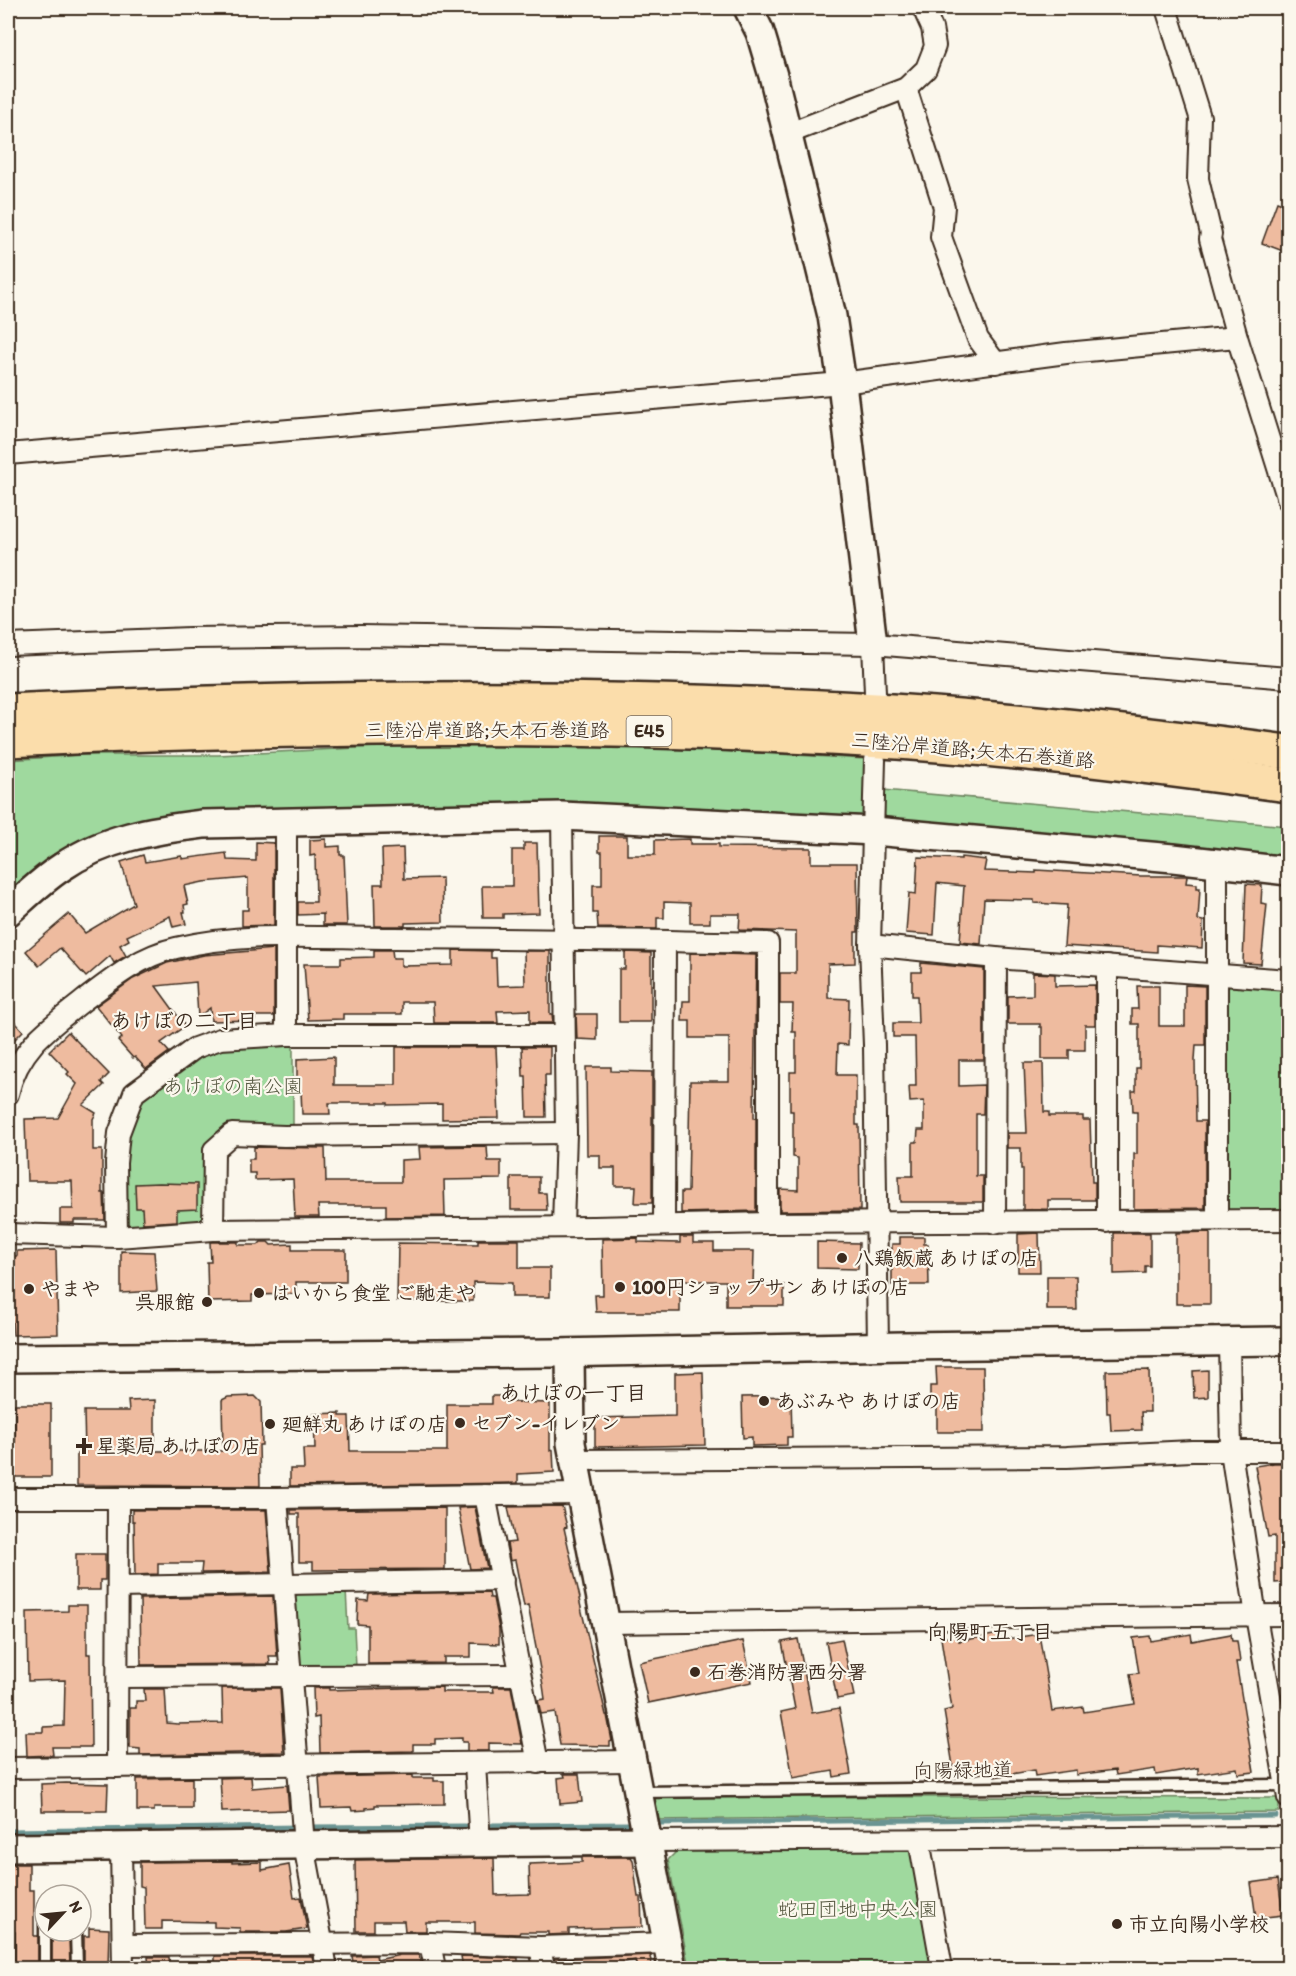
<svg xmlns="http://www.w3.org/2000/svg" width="1296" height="1976" viewBox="0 0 1296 1976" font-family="Itim,'Klee One',sans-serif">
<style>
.green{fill:#9fd99e;stroke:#6d825e;stroke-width:1.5}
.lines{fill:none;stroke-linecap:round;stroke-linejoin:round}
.stream{stroke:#6a9492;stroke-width:5}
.building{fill:#eebb9f;stroke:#3b2a1e;stroke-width:1.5}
.lane-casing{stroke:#3b2a1e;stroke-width:15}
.street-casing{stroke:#3b2a1e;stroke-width:24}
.secondary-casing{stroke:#3b2a1e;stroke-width:32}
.highway-casing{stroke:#3b2a1e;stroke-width:38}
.lane{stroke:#fbf7ec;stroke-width:10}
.street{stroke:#fbf7ec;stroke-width:20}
.secondary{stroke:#fbf7ec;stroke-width:27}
.highway{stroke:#fbddab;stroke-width:33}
.poi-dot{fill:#3b2a1e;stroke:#fbf7ec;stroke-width:2}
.labels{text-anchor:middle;stroke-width:4.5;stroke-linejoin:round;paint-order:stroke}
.shield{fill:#fbf7ec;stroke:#75685c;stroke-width:1.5}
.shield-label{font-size:18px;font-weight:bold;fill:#3b2a1e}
.street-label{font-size:20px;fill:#3b2a1e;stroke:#fbf7ec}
.park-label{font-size:20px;fill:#54563e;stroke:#fbf7ec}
.poi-label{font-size:20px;font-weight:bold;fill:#3b2a1e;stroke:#fbf7ec;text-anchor:start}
.neighbourhood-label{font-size:21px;font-weight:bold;fill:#3b2a1e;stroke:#fbf7ec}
</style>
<rect width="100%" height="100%" fill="#fbf7ec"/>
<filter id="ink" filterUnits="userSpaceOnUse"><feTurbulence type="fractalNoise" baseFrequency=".0167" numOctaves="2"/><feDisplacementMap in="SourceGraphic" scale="12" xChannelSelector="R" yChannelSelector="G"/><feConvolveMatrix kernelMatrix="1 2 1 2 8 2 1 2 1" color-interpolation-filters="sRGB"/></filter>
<g filter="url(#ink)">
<!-- green -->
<g class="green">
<path d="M397,746H633L866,759L865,812L862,816L849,819L194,816L8,902V760L83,755H218Z"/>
<path d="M883,790L1288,826V862L890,823L883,813Z"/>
<path d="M1217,974L1288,980V1220H1217Z"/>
<path d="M293,1044V1125L233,1127L204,1146L205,1217L200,1223L130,1225L123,1219L124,1135L140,1102L197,1056L219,1045Z"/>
<path d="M300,1590H346L348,1628H354L356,1667L303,1669L299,1663L293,1596Z"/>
<path d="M653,1796L1279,1798V1812L656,1820Z"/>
<path d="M906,1848L916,1857L936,1968H689L668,1860L677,1851Z"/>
</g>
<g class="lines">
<!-- stream -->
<g class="stream">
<path d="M660,1823L1276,1816"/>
<path d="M493,1825L630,1824"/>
<path d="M307,1827L465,1826"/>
<path d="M8,1831L298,1827"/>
</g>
</g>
<!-- building -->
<g class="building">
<path d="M1277,202L1288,206V253L1262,243Z"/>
<path d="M599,836H627V855H655V840L690,839V844H719V847L811,848V863H857L858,932H855V963L828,964V998L849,999L848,1045L838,1044L837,1075H856V1125H859L860,1210L780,1211V1189L798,1190V1158L793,1157V1111H790V1072H796V1032H792L793,1004H780V973H796V932L739,930L740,914H710V923H690V903L664,902V918H657V929L598,928L597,913H593V885H602V852H599Z"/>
<path d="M326,839V847L340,846V855H344L347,925H323V914L298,915V902H316L315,855L310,856V840Z"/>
<path d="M256,842L274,843V925L242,926V910H248V878L203,882L184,886L188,904L184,905L185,912H183L186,924L173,927L170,916L127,936L129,940L120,945L126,956L114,963L110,956L86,977L60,948L39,966L26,951L69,914L85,933L134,904L121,862L143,855L145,862L182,856V859L226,853L227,860L256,861Z"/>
<path d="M524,843H537L539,913L503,914V918H483L482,886H512V850H524Z"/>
<path d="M403,848L404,879L442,878L443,922L405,923V926H375L374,884H383L382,849Z"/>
<path d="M918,857L961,859V857L986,860L984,871L1036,873V870L1141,876H1187L1186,883L1197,884V888H1200L1198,920L1203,921L1202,948L1157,945V952L1064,946L1067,905L1034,903V900L984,899L981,944L960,942L964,886L937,883L934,935L906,933L909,893L916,894Z"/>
<path d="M1246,884L1262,885L1261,903L1267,904L1261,964L1243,963Z"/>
<path d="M274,949V1016H255V1020L211,1021L210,1008L198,1017L196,982L156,986L185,1026L161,1043L169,1052L146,1069L135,1057L133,1058L118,1041L122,1038L96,1006L133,979L167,963L204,955Z"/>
<path d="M374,950H392L393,958H401V966L453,965V950L491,951V958H496L497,986L525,985L524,951H550V1014H552L553,1023H530V1010L497,1011L498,1023H434L433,1002H402V1014H343V1019L308,1020L304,964H341V958L374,957Z"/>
<path d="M625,952L651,953V1022H619V969H625Z"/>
<path d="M690,953L756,955L754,1118H756V1211L681,1213V1192H688L690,1081H729V1038H690V1021H682L683,1001H690Z"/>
<path d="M921,963L984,969V1060H959V1086L984,1085L983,1114H976V1176H983V1202H900L899,1176H913V1142H917L918,1130H924V1101L910,1102L909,1086H916L915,1037H893V1023H918L917,996H912V972H921Z"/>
<path d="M1033,973L1055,974V986L1095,985V1025H1085V1050H1069V1059H1042V1027H1040V1024H1008V996L1033,995Z"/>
<path d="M1185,985L1205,986V1045H1196L1195,1060L1196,1121H1205V1208L1134,1209V1154H1137V1112H1133L1132,1091H1136V1068H1139V1024H1132V1009H1138L1137,986H1159V1026H1185Z"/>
<path d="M8,1014L23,1031L8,1046Z"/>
<path d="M576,1014H597V1040L577,1039Z"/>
<path d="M68,1032L109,1074L101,1082L104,1085L83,1105L96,1113L93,1119V1150H102V1193H104L105,1220H74V1223H60V1209H73L72,1181H27L25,1119L58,1118L77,1084L67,1074L69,1072L49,1051Z"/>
<path d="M396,1047H496L499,1118L442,1119V1104L388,1105V1103H329L330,1114H302L301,1090H297V1059L334,1057V1085H396Z"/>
<path d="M522,1047H550V1075H545L546,1117H527L526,1076H523Z"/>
<path d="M1024,1063H1043L1044,1112H1049V1116H1083V1120H1090L1092,1182H1095V1200H1048V1209L1023,1210V1169H1021V1148H1007V1133H1027Z"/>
<path d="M586,1067H611V1071L652,1072V1203H635L636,1186H615V1168H600V1155H587Z"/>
<path d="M487,1146L488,1161H501V1179L444,1180L445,1216L386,1217V1205H318L319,1217H295L293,1179L255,1180V1173H249V1159H254V1147L325,1148L326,1182H401V1160L420,1159L419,1147Z"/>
<path d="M511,1177H539V1193H546L547,1210H511Z"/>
<path d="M159,1183L197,1184V1209L177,1210V1221L143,1223L142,1208H136L135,1184Z"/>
<path d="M1210,1232V1304H1176V1233Z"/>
<path d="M1039,1233L1040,1272H1018V1234Z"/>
<path d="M1114,1233H1150V1266H1145V1273L1114,1274Z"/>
<path d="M680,1237H693V1243H714V1251H754L753,1285H784V1306H726V1281H680V1312H596L595,1295H603L602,1239L638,1238V1242L680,1243Z"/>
<path d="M900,1237H924V1244H928L929,1285H892V1244H900Z"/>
<path d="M478,1240H519V1268H550V1297H512V1283L473,1282V1301H397L398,1243L478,1244Z"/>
<path d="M210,1242H238V1245H258L261,1242H268L271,1245L292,1244V1250H346V1282H296V1294L252,1295V1301L208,1302L207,1262H211Z"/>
<path d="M817,1242L859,1243L858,1269L817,1268Z"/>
<path d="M56,1250L58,1334L13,1335L12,1320H8V1266L11,1265V1256H17V1251Z"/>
<path d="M121,1251L154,1252L157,1291L121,1293Z"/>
<path d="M1047,1276H1076L1077,1310H1047Z"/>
<path d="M936,1367H983L984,1432H937V1399L930,1400V1386H937Z"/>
<path d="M1149,1370L1150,1412H1141L1142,1430L1111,1431L1110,1413H1107L1106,1371Z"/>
<path d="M1208,1370V1397L1194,1398L1193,1371Z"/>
<path d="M703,1372L705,1445L595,1447V1418L675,1416V1373Z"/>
<path d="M255,1396L261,1402L262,1445H259L260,1486L77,1485V1454L85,1453L84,1411H129L128,1401L155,1400V1451H223L222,1400L228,1397Z"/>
<path d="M492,1396H510V1402L550,1403V1451L553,1450L554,1472L518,1474V1483L290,1486V1469H304L303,1449H315L314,1414L340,1413V1416H349L350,1451H447V1404H492Z"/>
<path d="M791,1396L792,1437H787V1445L752,1446V1437L743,1438L742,1397Z"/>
<rect x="15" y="1404" width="36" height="73"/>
<path d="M1274,1463H1288V1582L1275,1583V1536L1268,1537L1255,1466Z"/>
<path d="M562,1506L567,1527L564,1528L580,1598L579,1599L606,1715H607L612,1741L610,1742V1746L560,1745L555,1712L541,1714L538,1700L545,1699L543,1685L528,1605L524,1606L515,1560L510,1561L507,1543L515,1542L508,1507Z"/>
<path d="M475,1507L481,1538L487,1568L470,1569L458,1508Z"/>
<path d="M445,1508V1569L313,1570V1562H299V1514H291V1510Z"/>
<path d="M132,1510H266L271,1572L201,1573L202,1563H158V1574L135,1575L134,1521H132Z"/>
<path d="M76,1554H105V1580H100V1590H76Z"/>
<path d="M489,1592L490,1598H493L499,1629V1644L471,1643V1657H444V1663L368,1664V1625L357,1624L358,1600L368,1601L369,1594Z"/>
<path d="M273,1596L277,1656H269L270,1664L141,1665L140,1599Z"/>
<path d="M68,1605H87V1654H90L91,1747H52L53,1755L27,1756L26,1732H43V1727L64,1726L65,1680L28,1681L27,1612L68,1611Z"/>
<path d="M999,1634L1000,1640L1039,1634L1052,1711L1083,1707L1084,1712L1135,1704L1130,1674L1139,1673L1133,1638L1150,1636L1151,1641L1191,1634L1192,1641L1231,1634L1232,1641H1237L1240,1662H1236L1254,1772L1238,1774L1237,1768L1198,1774V1768L1156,1775L1155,1769L1116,1775L1115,1770L1076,1775V1770L1035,1776L1034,1770L995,1777L994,1771L955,1778L944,1711L952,1709L941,1638L959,1635V1641Z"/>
<path d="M798,1639L812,1713L839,1708L851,1774L834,1777L833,1771L793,1778L781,1712L795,1709L782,1642Z"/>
<path d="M842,1639L854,1696L837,1699L826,1642Z"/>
<path d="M743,1641L752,1682L648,1703L639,1662Z"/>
<path d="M442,1687V1692H494L493,1687H511L522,1744L488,1743V1751H467V1742H462V1738L435,1739V1744H413V1751L320,1753L319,1717L314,1718L313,1688H329V1690Z"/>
<path d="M222,1688H280L284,1752L140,1755V1749L130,1748V1708H136V1701H145L144,1689H165L167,1723L178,1724L223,1723Z"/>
<path d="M564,1774H579L582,1802L560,1804L558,1778L565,1777Z"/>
<path d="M413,1775V1778H434V1781H444V1804L375,1805V1807L366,1808V1810L352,1811L351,1807L321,1808L319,1777Z"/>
<path d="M251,1777L252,1788L287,1785L289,1810L222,1812L220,1778Z"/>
<path d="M192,1778V1808H154V1811H137V1779Z"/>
<path d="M66,1783L108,1784L107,1811H42L41,1784Z"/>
<path d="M582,1857H631L633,1860L638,1897H641L642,1927L569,1929V1934L548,1935V1932H520L519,1934L475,1933V1922H426V1931H405L404,1921H374V1931H356L355,1860L494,1858L495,1895L530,1894L529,1864L582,1862Z"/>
<path d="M232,1861V1863L262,1862V1870L289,1865L294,1898L301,1897L307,1929L286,1932H240V1928L214,1927V1922L162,1921V1929H145L144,1887L140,1886V1862Z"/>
<path d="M8,1864H29V1890H34V1936H38V1968H15V1932H8Z"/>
<path d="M1278,1879L1283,1915L1256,1918L1251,1883Z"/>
<path d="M89,1928L109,1929L108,1968H84V1936H89Z"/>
<path d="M52,1936H69L70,1968H52Z"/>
<path d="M376,1955L377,1960L400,1955H419L422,1968H354L352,1956Z"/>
<path d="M653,1955L650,1957L653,1968H637L635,1960L609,1965L610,1968H556L554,1959Z"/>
<path d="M215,1956H312L315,1968H215Z"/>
<path d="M461,1956L518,1958V1968H463Z"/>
<path d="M148,1957H169L170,1968H149Z"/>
</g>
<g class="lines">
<defs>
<g id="lane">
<path d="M639,1792L1288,1785"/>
<path d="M76,1931L77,1968"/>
<path d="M45,1968V1903"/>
</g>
<g id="street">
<path d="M1166,8L1200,117L1198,179L1211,234L1210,239L1237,337L1288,500"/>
<path d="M906,88L944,207L941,237L978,339L996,363"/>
<path d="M787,134L906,88L926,69L935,46L932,28L923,8"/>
<path d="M8,454L842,383L1066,353L1237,337"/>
<path d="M873,644L875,693"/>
<path d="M8,645L190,638L361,636L873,644L1288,678"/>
<path d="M875,760L870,945L874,1045L878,1346"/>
<path d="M562,816L566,1133L563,1225"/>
<path d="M286,823V1035"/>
<path d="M1217,864V1220"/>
<path d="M870,945L996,958L1288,980"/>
<path d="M8,1094C12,1075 22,1057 35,1042C49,1027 67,1014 83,1001C112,979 140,956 176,948C246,931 322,938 393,938C518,939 643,940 768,943V1223"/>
<path d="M1107,1222V966"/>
<path d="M995,1223L996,958"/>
<path d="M664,1225L665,941"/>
<path d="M213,1230L214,1150L232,1134L284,1136L566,1133"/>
<path d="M8,1234L117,1237L213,1230L593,1227L768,1223L1288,1220"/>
<path d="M117,1237L116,1163L119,1133L134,1093L195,1048L220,1039L286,1035H564"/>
<path d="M1229,1342L1231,1451L1256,1616L1288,1798"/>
<path d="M574,1460L1067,1457L1192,1451H1288"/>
<path d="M485,1495L538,1763"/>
<path d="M8,1498H277L581,1494"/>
<path d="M277,1498L304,1845L327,1968"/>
<path d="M118,1587L503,1580"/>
<path d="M607,1623L1288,1615"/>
<path d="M118,1677L520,1675"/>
<path d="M475,1764L480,1844"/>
<path d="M117,1767L118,1499"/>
<path d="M8,1768L633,1761"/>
<path d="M919,1840L942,1968"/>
<path d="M648,1841L1288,1837"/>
<path d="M121,1847L123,1968"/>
<path d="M430,1943L435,1968"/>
<path d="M124,1945L430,1943L540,1947L668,1943"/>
<path d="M540,1947L544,1968"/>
</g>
<g id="secondary">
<path d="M748,8L760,32L774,79L832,316L842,383L873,644"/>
<path d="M8,912C25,897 42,880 62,867C104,838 153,830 203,824L562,816L874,831L1173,858L1288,871"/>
<path d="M570,1353L571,1443L672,1968"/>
<path d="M8,1358L555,1353L903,1346L1288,1341"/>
<path d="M8,1848L648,1841"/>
</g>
<g id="highway">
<path d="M8,711C291,697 575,693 859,709C1003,717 1146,734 1288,752"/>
<path d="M8,740C293,726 580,723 865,740C1007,748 1148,766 1288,785"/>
</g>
</defs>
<!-- lane casing -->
<use href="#lane" class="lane-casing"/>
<!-- street casing -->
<use href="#street" class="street-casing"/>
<!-- secondary casing -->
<use href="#secondary" class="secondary-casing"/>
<!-- highway casing -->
<use href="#highway" class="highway-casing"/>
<!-- lane -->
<use href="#lane" class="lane"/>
<!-- street -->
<use href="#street" class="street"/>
<!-- secondary -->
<use href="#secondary" class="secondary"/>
<!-- highway -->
<use href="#highway" class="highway"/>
</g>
</g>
<!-- markers -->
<g class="poi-dot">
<circle cx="842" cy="1258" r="6"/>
<circle cx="620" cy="1287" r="6"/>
<circle cx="29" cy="1289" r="6"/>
<circle cx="259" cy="1293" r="6"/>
<circle cx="207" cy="1302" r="6"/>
<circle cx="764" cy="1401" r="6"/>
<circle cx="460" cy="1423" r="6"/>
<circle cx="270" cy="1424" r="6"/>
<path d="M81 1437h6v6h6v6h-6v6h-6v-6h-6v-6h6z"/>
<circle cx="695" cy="1672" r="6"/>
<circle cx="1117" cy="1924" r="6"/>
</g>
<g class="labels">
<!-- shield labels -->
<rect class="shield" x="626.5" y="716" width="45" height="30" rx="4.5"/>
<g class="shield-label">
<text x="649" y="737">E45</text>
</g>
<!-- street labels -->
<g class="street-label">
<text x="487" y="737">三陸沿岸道路;矢本石巻道路</text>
<text transform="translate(973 750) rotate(5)" y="7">三陸沿岸道路;矢本石巻道路</text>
<text transform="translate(963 1770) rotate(-1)" y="7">向陽緑地道</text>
</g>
<!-- park labels -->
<g class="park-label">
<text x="233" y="1093">あけぼの南公園</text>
<text x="858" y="1916">蛇田団地中央公園</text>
</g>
<!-- poi labels -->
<g class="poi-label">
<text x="854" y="1265">八鶏飯蔵 あけぼの店</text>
<text x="632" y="1294">100円ショップサン あけぼの店</text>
<text x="41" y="1296">やまや</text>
<text x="271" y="1300">はいから食堂 ご馳走や</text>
<text x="195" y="1309" text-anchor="end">呉服館</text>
<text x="776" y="1408">あぶみや あけぼの店</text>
<text x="472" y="1430">セブン-イレブン</text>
<text x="282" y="1431">廻鮮丸 あけぼの店</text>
<text x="96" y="1453">星薬局 あけぼの店</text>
<text x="707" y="1679">石巻消防署西分署</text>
<text x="1129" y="1931">市立向陽小学校</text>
</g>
<!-- neighbourhood labels -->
<g class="neighbourhood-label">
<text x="184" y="1028">あけぼの二丁目</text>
<text x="573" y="1400">あけぼの一丁目</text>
<text x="990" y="1639">向陽町五丁目</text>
</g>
</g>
<!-- margin -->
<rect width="1296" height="1976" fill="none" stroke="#fbf7ec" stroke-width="30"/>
<rect x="15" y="15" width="1266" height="1946" fill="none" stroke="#3b2a1e" stroke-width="2" filter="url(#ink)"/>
<!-- north arrow -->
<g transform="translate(63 1913) rotate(64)"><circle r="28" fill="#fbf7ec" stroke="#aea59a" stroke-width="1.5"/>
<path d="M0-4.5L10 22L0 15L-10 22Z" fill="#3b2a1e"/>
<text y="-9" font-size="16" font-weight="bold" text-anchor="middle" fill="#3b2a1e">N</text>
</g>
</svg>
